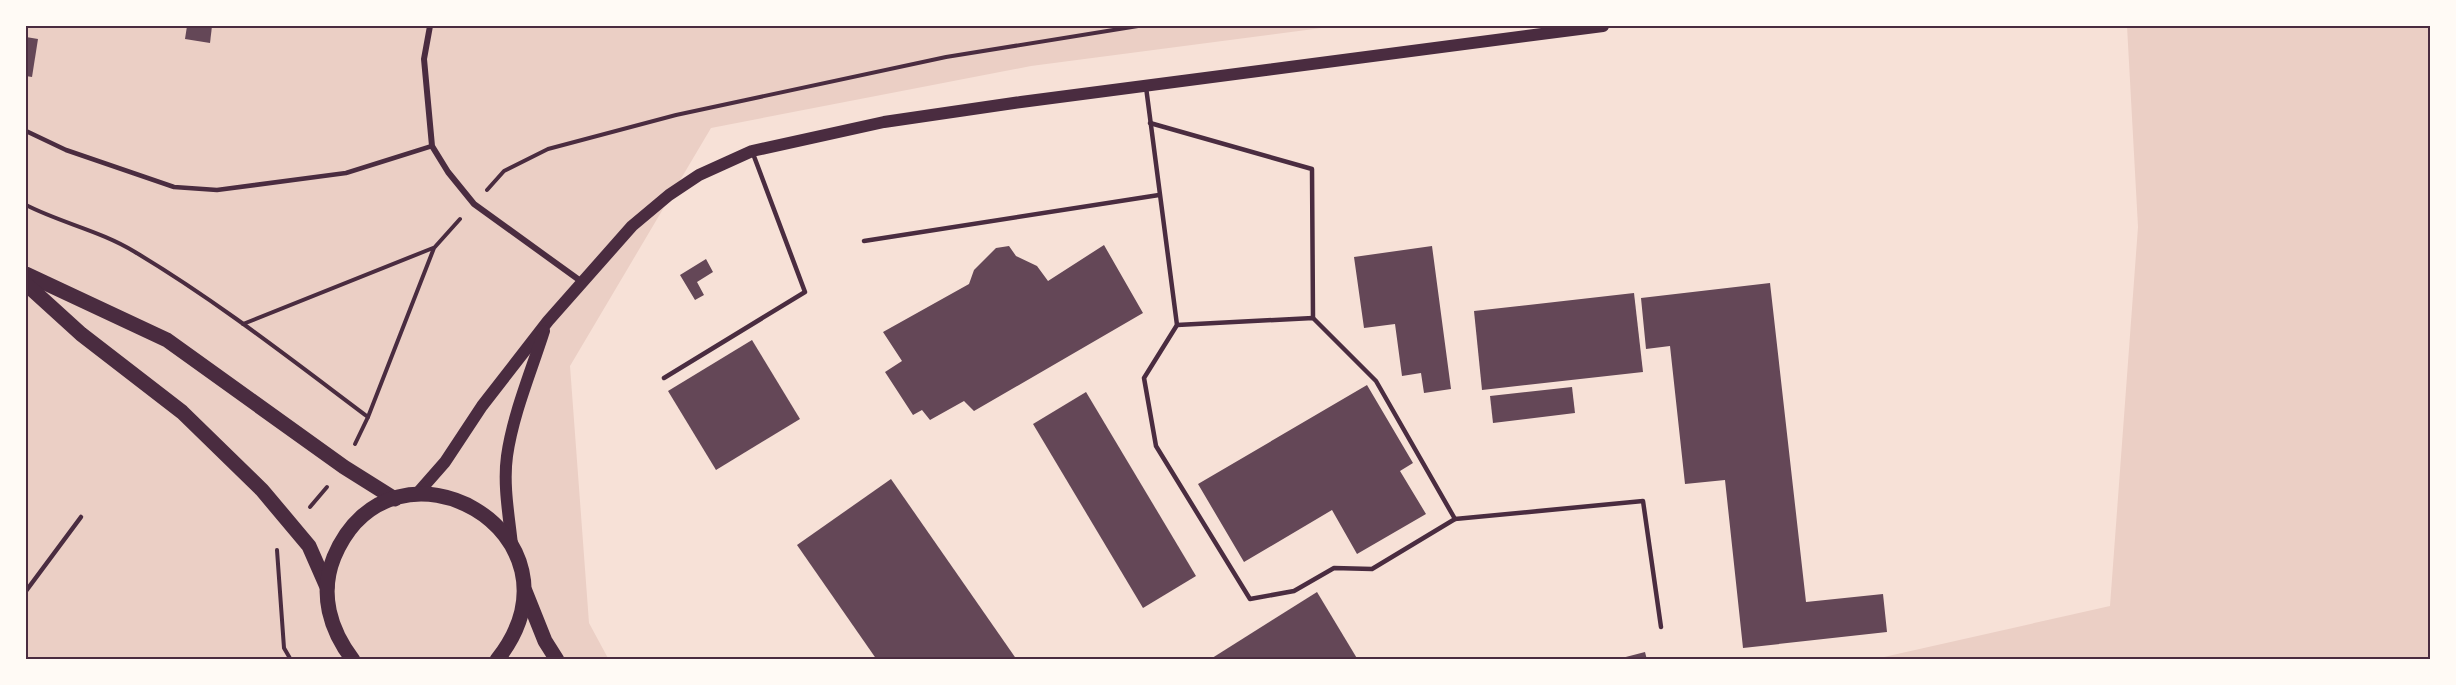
<svg xmlns="http://www.w3.org/2000/svg" width="2456" height="685" viewBox="0 0 2456 685" font-family="'Source Sans 3',sans-serif">
<style>
.green{fill:#ebcfc5}
.building{fill:#644757}
.lines{fill:none;stroke-linecap:round;stroke-linejoin:round}
.path{stroke:#4a2c40;stroke-width:4}
.service{stroke:#4a2c40;stroke-width:4.5}
.minor{stroke:#4a2c40;stroke-width:6}
.secondary{stroke:#4a2c40;stroke-width:12}
.primary{stroke:#4a2c40;stroke-width:15}
.neatline{fill:none;stroke:#4a2c40;stroke-width:2}
</style>
<rect width="100%" height="100%" fill="#f7e1d7"/>
<!-- green -->
<g class="green">
<path d="M26,26H1337L1031,66L711,128L570,366L589,623L609,660L26,659Z"/>
<path d="M2127,26H2430V659H1875L2110,606L2138,227Z"/>
</g>
<!-- building -->
<g class="building">
<path d="M187,26H212L210,43L185,39Z"/>
<path d="M26,37L38,39L32,77L26,76Z"/>
<path d="M1104,245L1143,313L974,411L964,401L930,420L922,410L913,415L885,372L902,361L883,332L969,284L974,270L996,248L1009,246L1016,256L1037,266L1048,281Z"/>
<path d="M1432,246L1451,389L1424,393L1421,373L1402,376L1395,324L1364,328L1354,257Z"/>
<path d="M706,259L713,272L697,282L704,295L695,300L680,275Z"/>
<path d="M1770,283L1806,602L1883,594L1887,632L1743,648L1725,480L1685,484L1670,346L1646,349L1641,298Z"/>
<path d="M1634,293L1643,372L1482,390L1474,311Z"/>
<path d="M752,340L800,419L716,470L668,391Z"/>
<path d="M1367,385L1413,463L1400,471L1426,514L1357,554L1332,510L1244,562L1198,484Z"/>
<path d="M1572,387L1575,413L1493,423L1490,396Z"/>
<path d="M1086,392L1196,576L1143,608L1033,424Z"/>
<path d="M891,479L1017,660H877L797,545Z"/>
<path d="M1317,592L1358,660H1209Z"/>
<path d="M1645,652L1647,660H1619L1618,659Z"/>
</g>
<g class="lines">
<!-- path -->
<g class="path">
<path d="M487,190L504,171L548,149L676,115L946,57L1138,26"/>
<path d="M26,205C61,223 101,231 135,252C217,301 292,360 368,417L434,248L460,219"/>
<path d="M243,324L433,248"/>
<path d="M355,444L368,417"/>
<path d="M310,507L327,487"/>
<path d="M277,550L284,648L291,660"/>
</g>
<!-- service -->
<g class="service">
<path d="M1146,87L1177,325L1144,378L1156,446L1250,599L1294,591L1334,568L1372,569L1455,519L1643,501L1661,627"/>
<path d="M1150,123L1312,169L1313,318"/>
<path d="M26,131L66,150L174,187L217,190L346,173L432,146"/>
<path d="M864,241L1159,195"/>
<path d="M1177,325L1313,318L1376,381L1455,519"/>
<path d="M664,378L805,292L752,151"/>
<path d="M26,591L81,517"/>
</g>
<!-- minor -->
<path class="minor" d="M430,26L424,59L432,146L448,172L474,204L582,282"/>
<!-- secondary -->
<g class="secondary">
<path d="M416,495L445,462L482,406L548,321L632,226L669,195L699,175L752,151L884,122L1021,102L1603,26"/>
<path d="M512,545C509,516 503,485 507,456C513,414 531,372 544,331"/>
</g>
<!-- primary -->
<g class="primary">
<path d="M26,274L167,340L344,467L395,499"/>
<path d="M26,284L81,334L182,412L262,490L309,546L327,587"/>
<path d="M525,591L545,641L557,660"/>
<path d="M353,660C330,630 319,594 334,557C392,419 597,533 497,660"/>
</g>
</g>
<!-- border -->
<rect width="2456" height="685" fill="none" stroke="#fffaf5" stroke-width="54"/>
<rect x="27" y="27" width="2402" height="631" class="neatline"/>
</svg>
